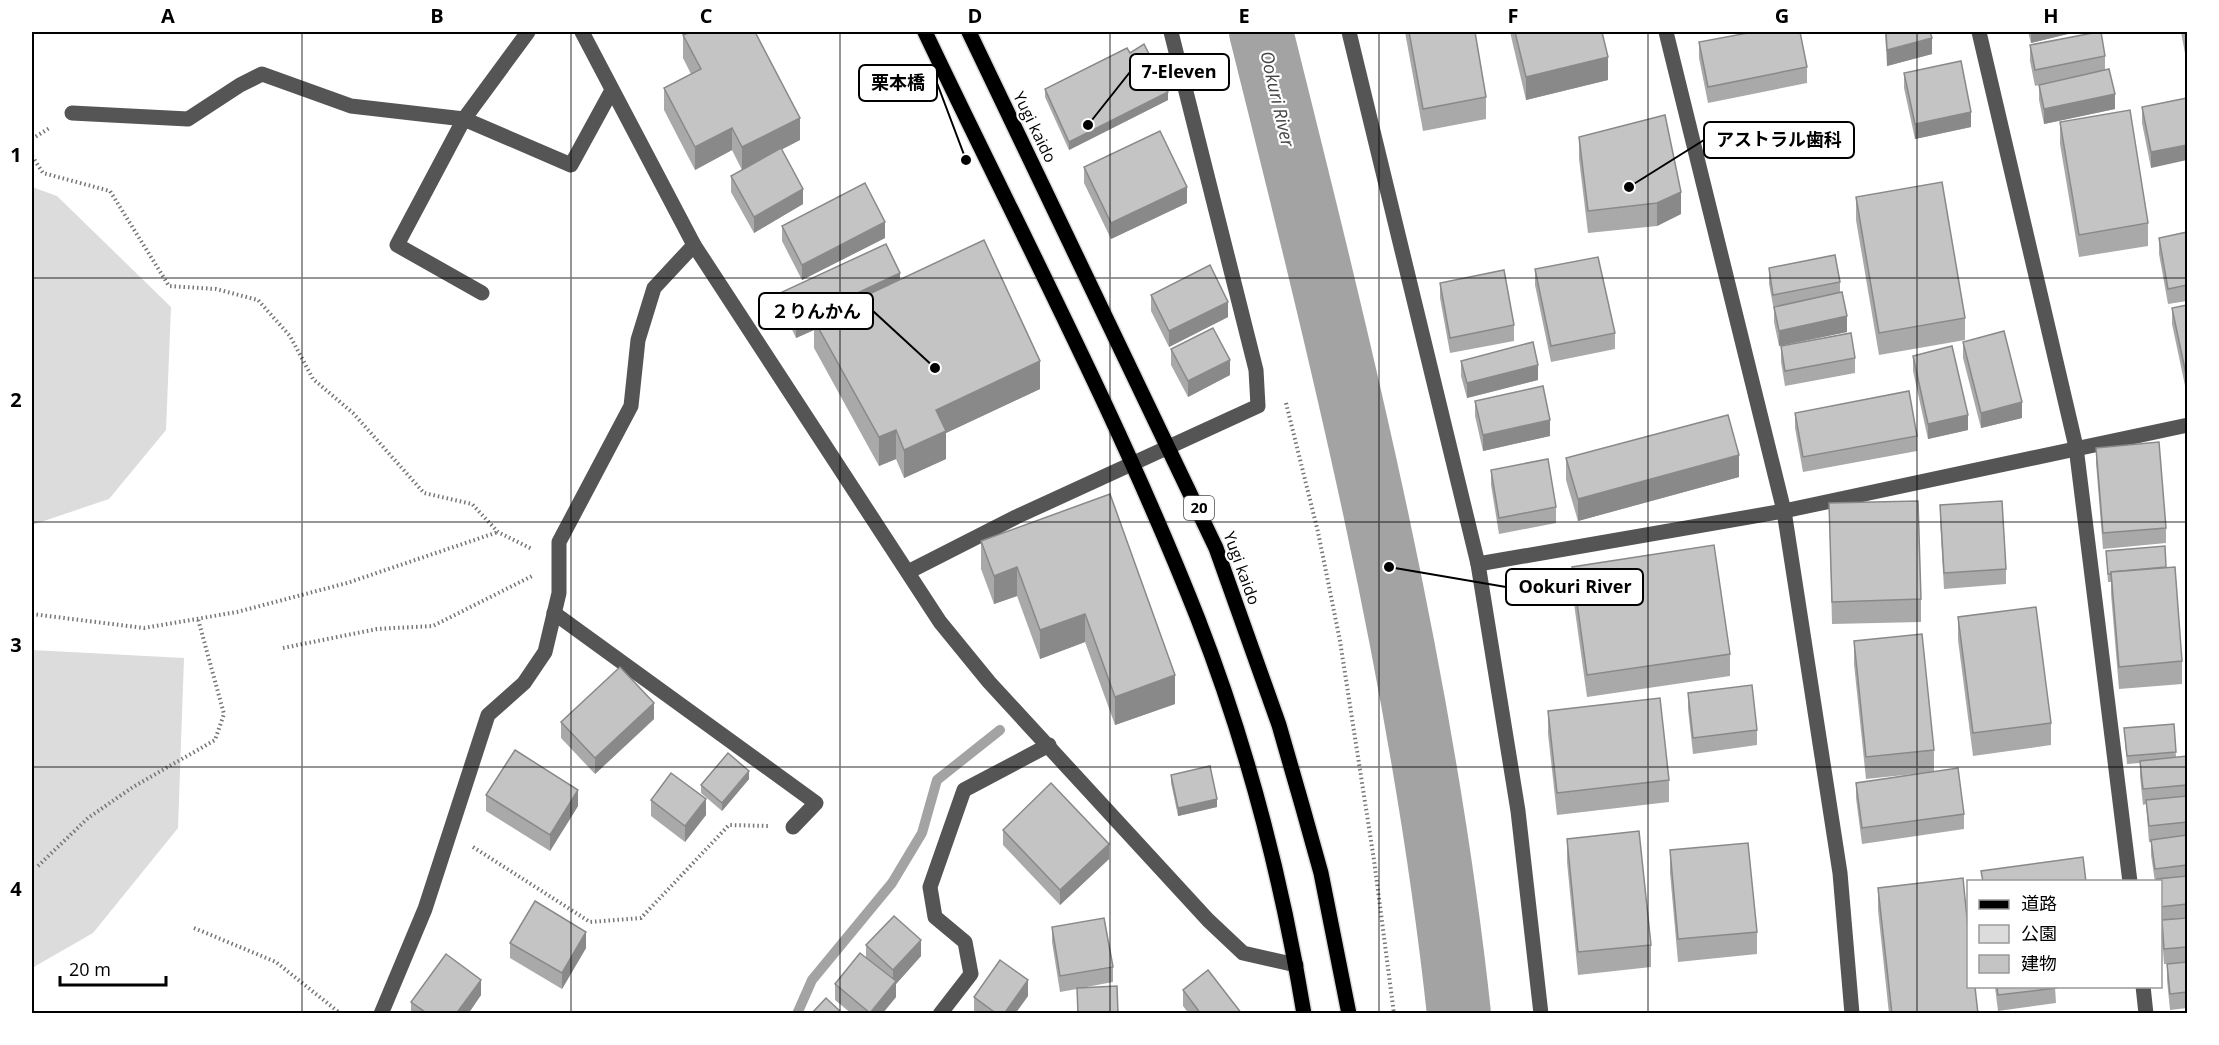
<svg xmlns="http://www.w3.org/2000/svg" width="2219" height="1045" viewBox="0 0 2219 1045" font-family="'Open Sans','Noto Sans JP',sans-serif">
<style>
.green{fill:#dcdcdc}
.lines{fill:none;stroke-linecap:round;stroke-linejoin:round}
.stream{stroke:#a3a3a3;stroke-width:10}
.river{stroke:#a3a3a3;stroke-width:64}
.major-casing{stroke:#dbdbdb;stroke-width:18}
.path{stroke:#777;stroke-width:4;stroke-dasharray:1.5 3;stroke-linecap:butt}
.minor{stroke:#555;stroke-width:15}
.major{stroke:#000;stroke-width:15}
.wall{fill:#a9a9a9}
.shaded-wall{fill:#898989}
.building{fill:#c4c4c4;stroke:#898989;stroke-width:1.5}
.grid{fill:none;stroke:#000;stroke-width:1.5;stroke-opacity:0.55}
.labels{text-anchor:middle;stroke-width:4.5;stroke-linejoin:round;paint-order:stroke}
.shield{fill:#fff;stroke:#4c4c4c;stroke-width:1.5}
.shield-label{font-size:15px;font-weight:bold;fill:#000}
.street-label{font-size:16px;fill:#000;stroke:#fff}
.water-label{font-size:18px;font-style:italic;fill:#444;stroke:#fff}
.leader{fill:none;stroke:#000;stroke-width:2}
.callout-dot{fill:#000;stroke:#fff;stroke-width:2}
.callout{fill:#fff;stroke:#000;stroke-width:2}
.callout-label{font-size:18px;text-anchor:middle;font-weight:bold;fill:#000}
.neatline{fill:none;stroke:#000;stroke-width:2}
.grid-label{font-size:20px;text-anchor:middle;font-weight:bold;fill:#000}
</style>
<rect width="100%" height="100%" fill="#fff"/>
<!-- green -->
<g class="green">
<path d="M32,187L57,196L171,307L166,430L109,499L32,525Z"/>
<path d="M32,650L184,658L178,828L93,933L32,968Z"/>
</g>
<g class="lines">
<!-- stream -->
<path class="stream" d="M797,1014L812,980L892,883L922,833L937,780L1000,730"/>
<!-- river -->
<path class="river" d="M1261,32C1342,356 1423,680 1459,1014"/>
<defs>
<g id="major">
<path d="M925,32C1017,226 1119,418 1198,619C1247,745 1282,880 1304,1014"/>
<path d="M969,32L1216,548L1279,725L1302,805L1321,873L1349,1014"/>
</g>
</defs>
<!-- major casing -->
<use href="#major" class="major-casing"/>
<!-- path -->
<g class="path">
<path d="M32,139L51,127"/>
<path d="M32,156L43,173L110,191L169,286L216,289L258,300L290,336L313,379L353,413L424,493L472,504L498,532L532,549"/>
<path d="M1286,403L1318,532L1340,641L1374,860L1394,1014"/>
<path d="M32,614L144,628L237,612L347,583L498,532"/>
<path d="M283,648L377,629L433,626L534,575"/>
<path d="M473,847L590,922L641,918L729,825L769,826"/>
<path d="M38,866L88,818L133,787L215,740L224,714L198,619"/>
<path d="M194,928L276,962L341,1014"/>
</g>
<!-- minor -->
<g class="minor">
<path d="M582,32L694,245L940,622L989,682L1208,920L1243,953L1296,965"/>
<path d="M1349,32L1478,564L1518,811L1541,1014"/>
<path d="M1666,32L1784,511L1840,873L1852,1014"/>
<path d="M1979,32L2076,447L2130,882"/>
<path d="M72,113L188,119L240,85L262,74L351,106L464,119L571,165L612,90"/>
<path d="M482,293L397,245L464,119L528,32"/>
<path d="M1478,564L1784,511L2188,425"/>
<path d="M908,572L1016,517L1258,406L1256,370L1171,32"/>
<path d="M554,613L816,803L793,827"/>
<path d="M2143,986L2146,1014"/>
<path d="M381,1014L425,909L488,715L524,683L545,652L559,593V542L631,406L638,340L654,288L694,245"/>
<path d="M940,1014L971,974L965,942L935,917L930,887L964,790L1049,745"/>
</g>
<!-- major -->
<use href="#major" class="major"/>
</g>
<!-- wall -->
<g class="wall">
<path d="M1405,32H1475L1486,97V119L1423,131Z"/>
<path d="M1510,32H1602L1608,80L1526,100Z"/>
<path d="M1885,32H1930L1932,54L1887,66Z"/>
<path d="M2028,32H2076L2031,43Z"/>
<path d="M2181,32H2187V64Z"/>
<path d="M683,35L800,140L782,149L803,204L754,233L731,192V176L742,170L732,150L695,170L664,110V88L691,74L683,58Z"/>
<path d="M1699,42L1807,67V83L1708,103L1699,58Z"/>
<path d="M2030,45L2105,56V70L2115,109L2044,124L2039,100V85L2035,86L2030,61Z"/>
<path d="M1130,53L1168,100L1069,150L1045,97V89Z"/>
<path d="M1904,73L1971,127L1915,139L1904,88Z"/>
<path d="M2187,98L2151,168L2142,123V107Z"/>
<path d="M2060,122L2148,223V246L2079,257L2060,144Z"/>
<path d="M1579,137L1681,214L1657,226L1588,233L1579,159Z"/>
<path d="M1084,167L1187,203L1111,239L1084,183Z"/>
<path d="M1856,197L1965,318V340L1879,355L1856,220Z"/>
<path d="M782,226L885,238L802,280L782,241Z"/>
<path d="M2187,232V301L2168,304L2159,254V238Z"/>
<path d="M1769,268L1840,282V293L1847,332L1779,346L1774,322V311L1769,284Z"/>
<path d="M1535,269L1615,333V349L1551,362L1535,285Z"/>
<path d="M900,280L1040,389L946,433V459L904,478L896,459L879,466L814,348V330L796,338L782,308V292Z"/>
<path d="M1440,283L1514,325V341L1450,353L1440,298Z"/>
<path d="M1151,295L1228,317L1169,347L1151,311Z"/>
<path d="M2187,305V395L2172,324V308Z"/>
<path d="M1963,342L2022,418L1981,428L1963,358Z"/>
<path d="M1781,346L1855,358V373L1785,386L1781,362Z"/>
<path d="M1171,349L1230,375L1188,397L1171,365Z"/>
<path d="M1913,356L1968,430L1928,439L1913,371Z"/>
<path d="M1461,361L1538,380L1467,398L1461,376Z"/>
<path d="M1475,401L1550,436L1483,451L1475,416Z"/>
<path d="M1795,413L1917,436V451L1803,472L1795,428Z"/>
<path d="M2096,448L2166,528V543L2103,549L2096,463Z"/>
<path d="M1566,458L1739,477L1578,521L1566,480Z"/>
<path d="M1491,470L1556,507V523L1499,534L1491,485Z"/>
<path d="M1110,494L1175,704L1115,725L1085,642L1040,659L1017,596L994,604L981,569V541Z"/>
<path d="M1829,503L1921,599V622L1832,624Z"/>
<path d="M1940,505L2006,569V584L1944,589L1940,520Z"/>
<path d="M2106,551L2166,567L2182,661V684L2119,689L2111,594V582H2108Z"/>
<path d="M1572,567L1730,654V676L1587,697L1572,589Z"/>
<path d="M1958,617L2051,723V745L1973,756L1958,640Z"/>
<path d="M1854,641L1934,750V771L1964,814V829L1862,844L1856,798V783L1914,774L1866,779L1854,664Z"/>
<path d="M1688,693L1757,730V745L1693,754L1688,709Z"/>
<path d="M1548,711L1669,780V802L1557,815L1548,734Z"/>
<path d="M654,719L595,774L561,738V722Z"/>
<path d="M2174,724L2176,757L2187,756V1008L2170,1010L2167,980V964L2180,963L2164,964L2162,936V922H2160V882H2155L2151,855V842H2149L2146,804L2143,805L2140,776V763L2127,764L2124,728Z"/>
<path d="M1171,775L1217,807L1178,816L1171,783Z"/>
<path d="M749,779L722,811L701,793V785Z"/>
<path d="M486,795L578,806L550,851L486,811Z"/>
<path d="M651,800L706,815L685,842L651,816Z"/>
<path d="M1003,830L1109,859L1060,905L1003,845Z"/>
<path d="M1567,839L1651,945V967L1578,975L1567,862Z"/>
<path d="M1670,850L1757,932V954L1678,962L1670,873Z"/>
<path d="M1878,888L1978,1014H1889L1878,910Z"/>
<path d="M1052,927L1113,967V982L1081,988L1118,1014H1077V989L1060,992L1052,942Z"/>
<path d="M510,943L586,948L562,989L510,958Z"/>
<path d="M866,945L921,956L896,984V997L882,1014H852L835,1000V984L866,958Z"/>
<path d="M1995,987H2055L2056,1003L1998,1011Z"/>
<path d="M1183,990L1242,1014H1189L1183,1006Z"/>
<path d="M481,995L468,1014H411V1002Z"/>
<path d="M1028,996L1015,1014H975L974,1013V997Z"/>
</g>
<!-- shaded-wall -->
<g class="shaded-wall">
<path d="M2031,32H2076L2031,43Z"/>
<path d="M1932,38V54L1887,66V50Z"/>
<path d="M1608,57V80L1526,100V77Z"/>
<path d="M1168,92V100L1069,150V142Z"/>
<path d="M2115,94V109L2044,124V109Z"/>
<path d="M1971,112V127L1915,139V124Z"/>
<path d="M800,118V140L742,170V147Z"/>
<path d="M732,128V150L695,170V147Z"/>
<path d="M2187,145V160L2151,168V152Z"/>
<path d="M1187,187V203L1111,239V223Z"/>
<path d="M803,189V204L754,233V217Z"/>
<path d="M1681,192V214L1657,226V203Z"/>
<path d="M885,222V238L802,280V265Z"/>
<path d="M900,273V289L814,320V330L796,338V322Z"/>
<path d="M1228,302V317L1169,347V331Z"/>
<path d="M1847,316V332L1779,346V331Z"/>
<path d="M1230,360V375L1188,397V381Z"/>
<path d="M1040,361V389L946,433V459L904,478V450L936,410Z"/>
<path d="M1538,365V380L1467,398V383Z"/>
<path d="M2022,402V418L1981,428V413Z"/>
<path d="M1968,415V430L1928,439V424Z"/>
<path d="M1550,420V436L1483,451V435Z"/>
<path d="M896,430V459L879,466V437Z"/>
<path d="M1739,455V477L1578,521V499Z"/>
<path d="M1017,567V596L994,604V576Z"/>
<path d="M1085,614V642L1040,659V630Z"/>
<path d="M1175,675V704L1115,725V697Z"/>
<path d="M654,703V719L595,774V758Z"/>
<path d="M749,771V779L722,811V803Z"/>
<path d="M578,790V806L550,851V835Z"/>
<path d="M706,799V815L685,842V826Z"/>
<path d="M1217,799V807L1178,816V808Z"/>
<path d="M1109,844V859L1060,905V890Z"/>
<path d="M586,932V948L562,989V973Z"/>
<path d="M921,940V956L896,984V997L882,1014H870L893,984V970Z"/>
<path d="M481,980V995L468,1014H456Z"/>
<path d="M1028,980V996L1015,1014H1004Z"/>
</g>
<!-- building -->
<g class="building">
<path d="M691,32H755L800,118L742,147L732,128L695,147L664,88L701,69L683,35Z"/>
<path d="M1409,32H1475L1486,97L1423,109Z"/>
<path d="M1515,32H1602L1608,57L1526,77Z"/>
<path d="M1753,32H1800L1807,67L1708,87L1699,42Z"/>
<path d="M1886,32H1930L1932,38L1887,50Z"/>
<path d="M2098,32H2101L2105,56L2035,70L2030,45Z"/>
<path d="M1144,44L1168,92L1069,142L1045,89L1127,48L1130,53Z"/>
<path d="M1961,61L1971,112L1915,124L1904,73Z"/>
<path d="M2109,69L2115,94L2044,109L2039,85Z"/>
<path d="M2187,98V145L2151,152L2142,107Z"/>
<path d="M2130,110L2148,223L2079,235L2060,122Z"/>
<path d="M1665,115L1681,192L1657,203L1588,211L1579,137Z"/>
<path d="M1160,131L1187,187L1111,223L1084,167Z"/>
<path d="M781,148L803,189L754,217L731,176Z"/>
<path d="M1942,182L1965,318L1879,333L1856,197Z"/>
<path d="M865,183L885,222L802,265L782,226Z"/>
<path d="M2187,232V285L2168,289L2159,238Z"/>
<path d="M984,240L1040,361L936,410L946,431L904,450L896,430L879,437L814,320Z"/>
<path d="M886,244L900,273L796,322L782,292Z"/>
<path d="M1835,255L1840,282L1773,295L1769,268Z"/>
<path d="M1598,257L1615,333L1551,346L1535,269Z"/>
<path d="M1210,265L1228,302L1169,331L1151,295Z"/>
<path d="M1504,270L1514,325L1450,338L1440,283Z"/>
<path d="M1842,292L1847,316L1779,331L1774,307Z"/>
<path d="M2187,305V379L2172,308Z"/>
<path d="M1213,328L1230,360L1188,381L1171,349Z"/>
<path d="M2004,331L2022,402L1981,413L1963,342Z"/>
<path d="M1851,333L1855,358L1785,371L1781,346Z"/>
<path d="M1533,342L1538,365L1467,383L1461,361Z"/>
<path d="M1952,346L1968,415L1928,424L1913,356Z"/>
<path d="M1543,386L1550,420L1483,435L1475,401Z"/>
<path d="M1909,391L1917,436L1803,457L1795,413Z"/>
<path d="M1728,415L1739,455L1578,499L1566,458Z"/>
<path d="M2159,442L2166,528L2103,533L2096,448Z"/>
<path d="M1548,459L1556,507L1499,518L1491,470Z"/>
<path d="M1110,494L1175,675L1115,697L1085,614L1040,630L1017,567L994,576L981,541Z"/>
<path d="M1918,501L1921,599L1832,602L1829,503Z"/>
<path d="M2002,501L2006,569L1944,573L1940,505Z"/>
<path d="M1714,545L1730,654L1587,675L1572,567Z"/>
<path d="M2165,546L2166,567L2111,572V574H2108L2106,551Z"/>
<path d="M2175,567L2182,661L2119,667L2111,572Z"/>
<path d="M2036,607L2051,723L1973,733L1958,617Z"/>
<path d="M1922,634L1934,750L1866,757L1854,641Z"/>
<path d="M620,667L654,703L595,758L561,722Z"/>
<path d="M1752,685L1757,730L1693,738L1688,693Z"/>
<path d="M1660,698L1669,780L1557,793L1548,711Z"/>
<path d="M2174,724L2176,752L2127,756L2124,728Z"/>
<path d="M515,750L578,790L550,835L486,795Z"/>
<path d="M728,753L749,771L722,803L701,785Z"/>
<path d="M2187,756V785L2143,789L2140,761Z"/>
<path d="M1210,766L1217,799L1178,808L1171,775Z"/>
<path d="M1958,768L1964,814L1862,828L1856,783Z"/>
<path d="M671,773L706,799L685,826L651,800Z"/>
<path d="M1051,783L1109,844L1060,890L1003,830Z"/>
<path d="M2187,796V822L2149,826L2146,800Z"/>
<path d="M1639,831L1651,945L1578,952L1567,839Z"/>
<path d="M2187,835V865L2155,869L2151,840Z"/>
<path d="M1748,843L1757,932L1678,939L1670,850Z"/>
<path d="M2083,857L2086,882H1983L1981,871Z"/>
<path d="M2187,876V904L2160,907V882H2157V879Z"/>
<path d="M1963,878L1968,929V987H1975L1978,1014H1892L1878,888Z"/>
<path d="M535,901L586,932L562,973L510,943Z"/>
<path d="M894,916L921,940L893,970L866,945Z"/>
<path d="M1104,918L1113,967L1060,976L1052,927Z"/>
<path d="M2187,918V947L2164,949L2162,920Z"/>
<path d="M860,953L896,981L870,1013L835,984Z"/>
<path d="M446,954L481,980L456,1014H428L411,1002Z"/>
<path d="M1000,960L1028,980L1004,1014H997L974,997Z"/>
<path d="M2187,962V992L2170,994L2167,964Z"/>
<path d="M1208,970L1242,1014H1201L1183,990Z"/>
<path d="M1117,986L1118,1014H1078L1077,988Z"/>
<path d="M1997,987H2055L2056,988L1998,995Z"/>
<path d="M826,998L843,1014H811Z"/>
</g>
<!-- grid -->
<path class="grid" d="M302,32V1014M571,32V1014M840,32V1014M1110,32V1014M1379,32V1014M1648,32V1014M1917,32V1014M32,278H2188M32,522H2188M32,767H2188"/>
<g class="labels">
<!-- shield labels -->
<rect class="shield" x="1184" y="496" width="30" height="24" rx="4.5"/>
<g class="shield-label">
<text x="1199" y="513">20</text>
</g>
<!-- street labels -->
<g class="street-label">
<text transform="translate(1035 127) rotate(64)" y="6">Yugi kaido</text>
<text transform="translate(1242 568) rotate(70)" y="6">Yugi kaido</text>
</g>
<!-- water labels -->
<g class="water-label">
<text transform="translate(1277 99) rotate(77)" y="6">Ookuri River</text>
</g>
</g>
<!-- callouts -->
<path class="leader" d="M1088 125L1130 72M966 160L937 83M1629 187L1704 140M935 368L873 311M1389 567L1506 587"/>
<g class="callout-dot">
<circle cx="1088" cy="125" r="6"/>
<circle cx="966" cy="160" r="6"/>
<circle cx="1629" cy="187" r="6"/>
<circle cx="935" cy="368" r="6"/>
<circle cx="1389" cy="567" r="6"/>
</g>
<g class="callout">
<rect x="1130" y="54" width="99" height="36" rx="6"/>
<rect x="859" y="65" width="78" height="36" rx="6"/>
<rect x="1704" y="122" width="150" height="36" rx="6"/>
<rect x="759" y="293" width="114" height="36" rx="6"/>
<rect x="1506" y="569" width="137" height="36" rx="6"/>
</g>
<g class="callout-label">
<text x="1179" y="78">7-Eleven</text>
<text x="898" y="89">栗本橋</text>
<text x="1779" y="146">アストラル歯科</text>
<text x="816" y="318">２りんかん</text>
<text x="1575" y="593">Ookuri River</text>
</g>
<!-- border -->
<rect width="2219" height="1045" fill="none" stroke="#ffffff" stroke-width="66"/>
<!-- legend -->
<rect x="1967" y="880" width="195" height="108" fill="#ffffff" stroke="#999999" stroke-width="1.5"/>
<rect x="1979" y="900" width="30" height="9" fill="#000000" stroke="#999999" stroke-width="1.5"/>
<text x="2021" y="910" font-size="18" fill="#000000">道路</text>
<rect x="1979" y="925" width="30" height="18" fill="#dcdcdc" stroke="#999999" stroke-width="1.5"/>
<text x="2021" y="940" font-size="18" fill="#000000">公園</text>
<rect x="1979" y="955" width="30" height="18" fill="#c4c4c4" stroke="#999999" stroke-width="1.5"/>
<text x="2021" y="970" font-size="18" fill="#000000">建物</text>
<!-- scale -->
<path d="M60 976v9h106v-9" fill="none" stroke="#000000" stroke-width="3"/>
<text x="69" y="976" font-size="18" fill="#000000" stroke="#ffffff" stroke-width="4.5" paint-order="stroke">20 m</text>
<rect x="33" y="33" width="2153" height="979" class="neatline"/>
<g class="grid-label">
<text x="168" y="23">A</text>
<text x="437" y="23">B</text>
<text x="706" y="23">C</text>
<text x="975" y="23">D</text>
<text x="1244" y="23">E</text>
<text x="1513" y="23">F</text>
<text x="1782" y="23">G</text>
<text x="2051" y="23">H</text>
<text x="16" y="162">1</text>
<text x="16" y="407">2</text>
<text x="16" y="652">3</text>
<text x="16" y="896">4</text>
</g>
</svg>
